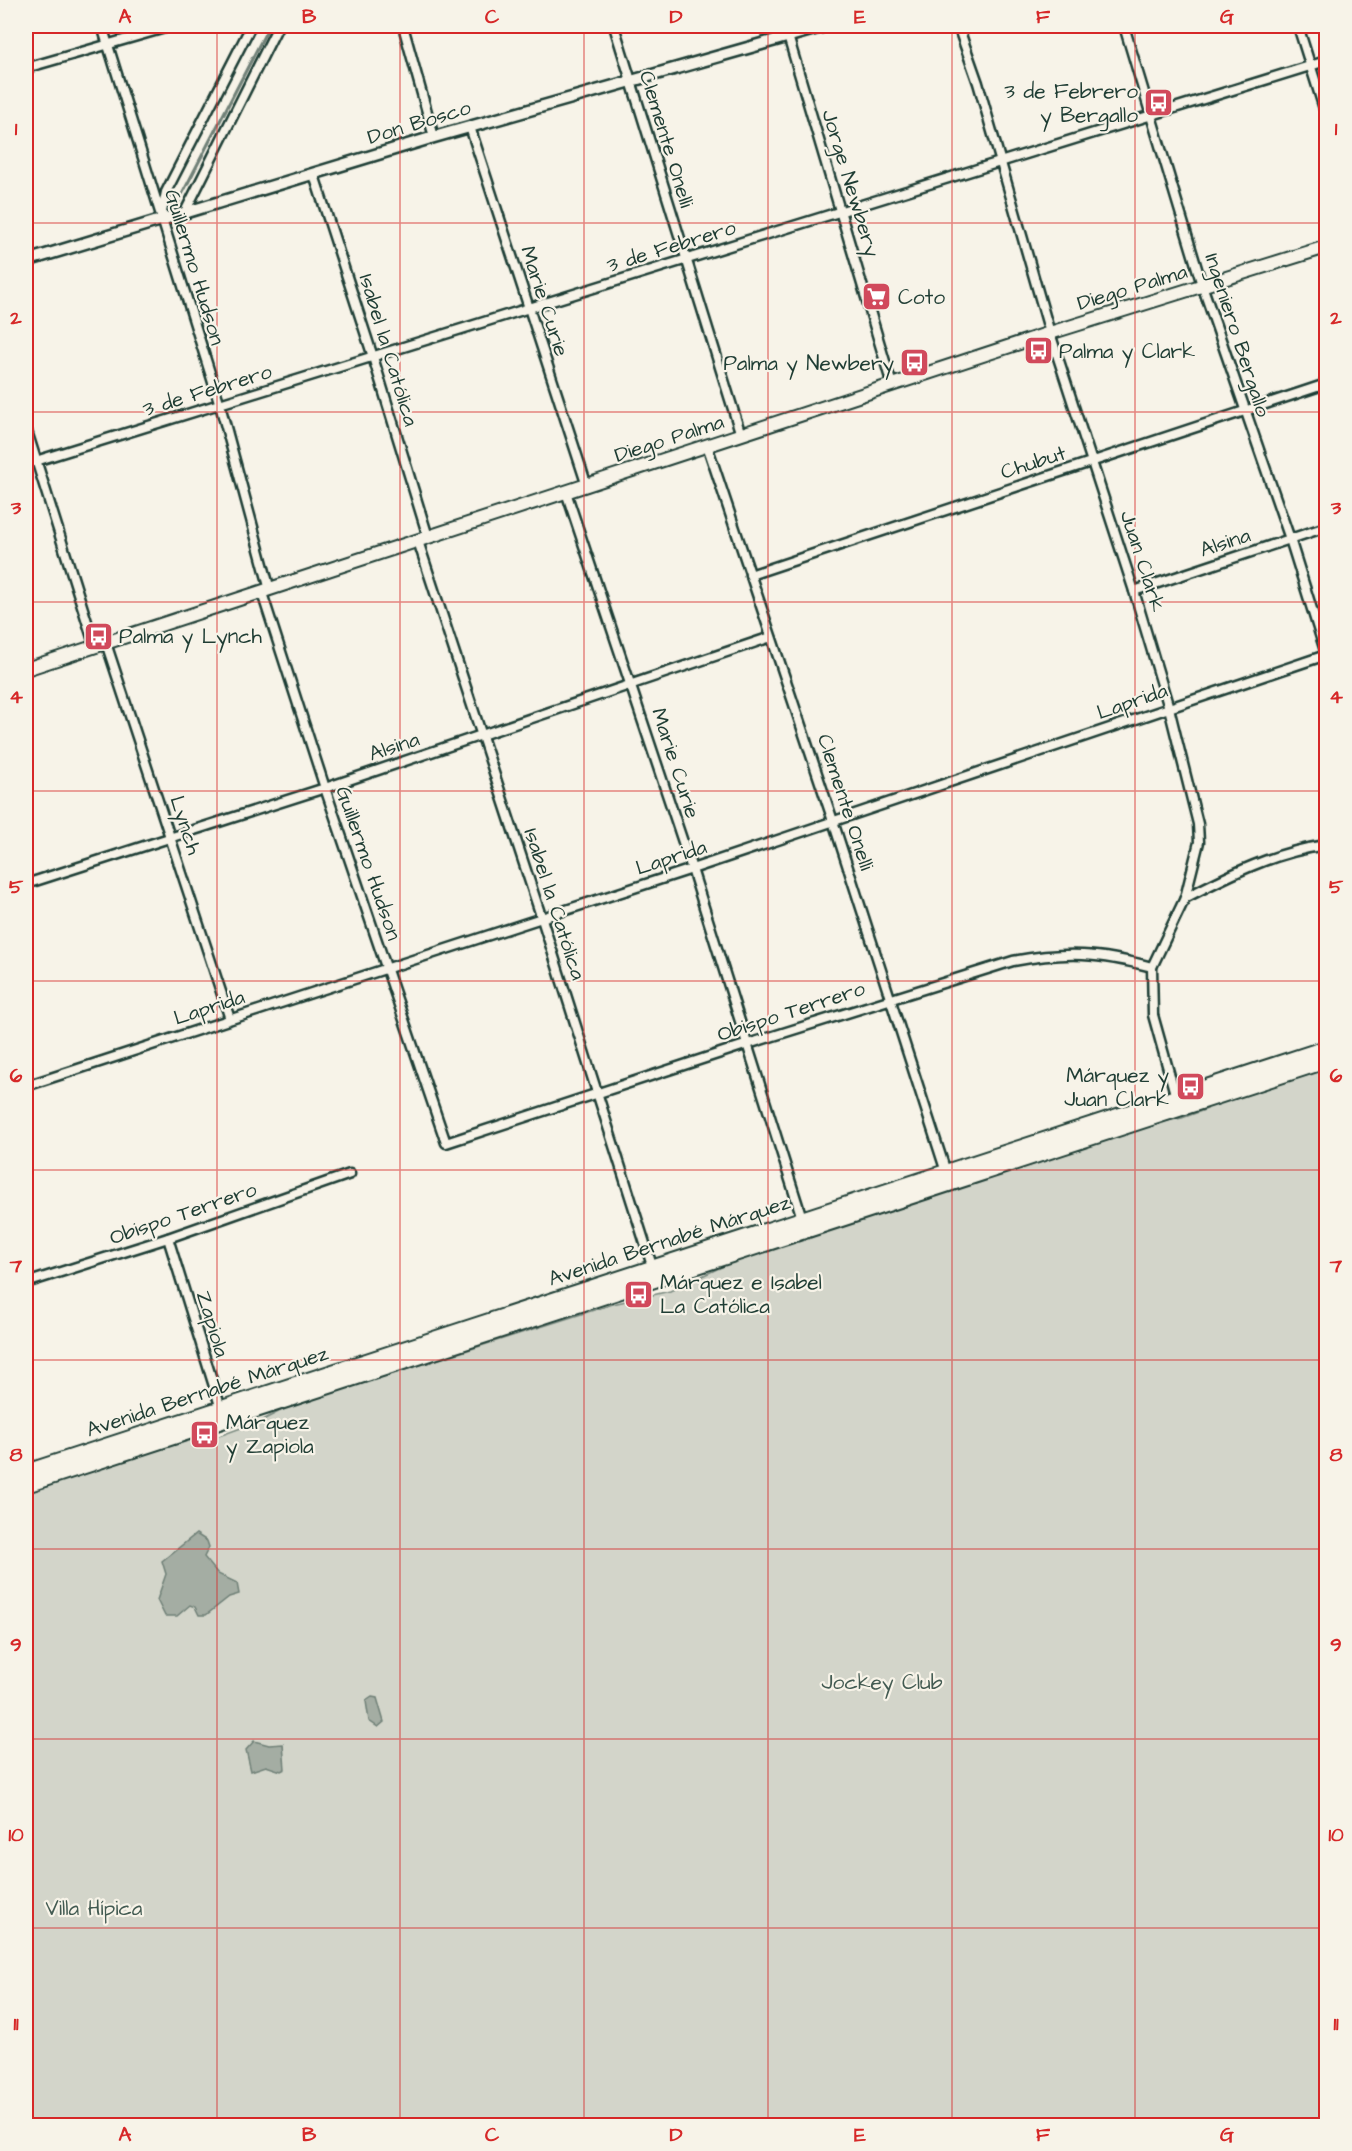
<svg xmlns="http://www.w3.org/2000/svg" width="1352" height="2151" viewBox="0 0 1352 2151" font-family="'Architects Daughter',sans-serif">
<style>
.green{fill:#d3d5ca;stroke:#79897f;stroke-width:1.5}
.water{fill:#a4ada3;stroke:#6f8077;stroke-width:1.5}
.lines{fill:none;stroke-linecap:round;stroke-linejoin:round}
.stream{stroke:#6f8077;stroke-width:3}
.minor-casing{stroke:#1f3d34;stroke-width:13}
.tertiary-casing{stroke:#1f3d34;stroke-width:15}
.secondary-casing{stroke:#1f3d34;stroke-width:16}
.primary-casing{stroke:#1f3d34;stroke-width:18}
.minor{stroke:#f7f3e8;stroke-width:8}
.tertiary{stroke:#f7f3e8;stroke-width:10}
.secondary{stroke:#f7f3e8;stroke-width:12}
.primary{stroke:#f7f3e8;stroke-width:14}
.grid{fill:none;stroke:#d62828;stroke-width:1.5;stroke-opacity:0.55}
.labels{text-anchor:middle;stroke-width:4.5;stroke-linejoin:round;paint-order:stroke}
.poi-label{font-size:21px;fill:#1f3d34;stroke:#f7f3e8;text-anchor:start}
.street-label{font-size:21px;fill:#1f3d34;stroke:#f7f3e8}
.park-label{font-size:21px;fill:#435b52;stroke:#f7f3e8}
.neatline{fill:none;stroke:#d62828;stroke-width:2}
.grid-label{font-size:20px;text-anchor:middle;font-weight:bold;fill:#d62828}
</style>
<rect width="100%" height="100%" fill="#f7f3e8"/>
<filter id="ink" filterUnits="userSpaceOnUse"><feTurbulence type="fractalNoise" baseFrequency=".0167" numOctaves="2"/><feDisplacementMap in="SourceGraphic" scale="12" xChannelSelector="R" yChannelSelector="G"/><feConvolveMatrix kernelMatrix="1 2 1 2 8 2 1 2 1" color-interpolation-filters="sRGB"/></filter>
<g filter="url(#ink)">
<!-- green -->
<path class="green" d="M1326,1069V2125L26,2126V1492L180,1442L219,1436L263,1420L288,1407L613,1304L670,1291L728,1264L729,1261L1146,1125L1182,1118L1207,1109L1205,1105L1240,1092L1243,1096Z"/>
<!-- water -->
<g class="water">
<path d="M196,1534L207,1541L209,1547L204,1557L218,1574L237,1583L239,1594L229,1597L206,1615H199L195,1607L190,1605L177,1616H165L157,1600L166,1574L162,1561Z"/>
<path d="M372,1697L377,1698L384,1722L378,1727L369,1721L366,1701Z"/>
<path d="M254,1741L269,1745L283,1744L285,1769L281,1771L266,1766L251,1771L246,1750Z"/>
</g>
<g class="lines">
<!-- stream -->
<path class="stream" d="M175,208L269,26"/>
<defs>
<g id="minor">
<path d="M102,26L220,405L270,590"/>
<path d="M403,26L434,137"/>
<path d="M614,26L741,435"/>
<path d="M785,26L892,385"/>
<path d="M958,26L978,83L1050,333L1134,591L1169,708L1198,824L1199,842L1185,898L1152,967L1153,1015L1177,1101"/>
<path d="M1124,26L1202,285L1290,539L1326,654"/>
<path d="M1298,26L1326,115"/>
<path d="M26,68L172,26"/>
<path d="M470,127L587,486"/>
<path d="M314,175L373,357L428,537"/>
<path d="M185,212L278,26"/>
<path d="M161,217L166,192L251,26"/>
<path d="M26,428L95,647"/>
<path d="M707,445L833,821L946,1172"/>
<path d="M26,464L1326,61"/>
<path d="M566,492L692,869L802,1218"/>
<path d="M418,541L542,919L654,1272"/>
<path d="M750,575L1326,384"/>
<path d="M1134,591L1326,527"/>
<path d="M262,593L325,788L446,1143L748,1044L1013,961C1067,951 1099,953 1152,967"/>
<path d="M106,643L230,1019"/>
<path d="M26,884L325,788L771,637"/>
<path d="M1185,898C1231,874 1275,852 1326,845"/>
<path d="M26,1086L692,869L1326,655"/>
<path d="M168,1238L222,1412"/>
<path d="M26,1283L168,1238L350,1174"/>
</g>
<path id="tertiary" d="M26,261L434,137L825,26"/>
<path id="secondary" d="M26,669L1050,333L1326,247"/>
<g id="primary">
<path d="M26,1472L1326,1048"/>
<path d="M26,1485L1326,1061"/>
</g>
</defs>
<!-- minor casing -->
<use href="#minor" class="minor-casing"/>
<!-- tertiary casing -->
<use href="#tertiary" class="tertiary-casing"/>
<!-- secondary casing -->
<use href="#secondary" class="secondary-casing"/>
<!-- primary casing -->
<use href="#primary" class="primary-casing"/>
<!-- minor -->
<use href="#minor" class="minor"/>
<!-- tertiary -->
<use href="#tertiary" class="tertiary"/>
<!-- secondary -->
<use href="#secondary" class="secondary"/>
<!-- primary -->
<use href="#primary" class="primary"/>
</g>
</g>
<!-- grid -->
<path class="grid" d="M217,26V2126M400,26V2126M584,26V2126M768,26V2126M952,26V2126M1135,26V2126M26,223H1326M26,412H1326M26,602H1326M26,791H1326M26,981H1326M26,1170H1326M26,1360H1326M26,1549H1326M26,1739H1326M26,1928H1326"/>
<!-- icons -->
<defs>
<symbol id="bus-square" viewBox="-11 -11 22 22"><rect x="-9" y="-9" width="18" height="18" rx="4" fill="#d1495b" stroke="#f7f3e8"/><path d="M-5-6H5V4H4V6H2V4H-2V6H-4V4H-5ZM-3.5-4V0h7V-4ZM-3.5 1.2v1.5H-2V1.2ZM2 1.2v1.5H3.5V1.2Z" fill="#fff"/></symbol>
<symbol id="supermarket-square" viewBox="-11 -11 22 22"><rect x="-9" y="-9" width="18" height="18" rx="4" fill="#d1495b" stroke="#f7f3e8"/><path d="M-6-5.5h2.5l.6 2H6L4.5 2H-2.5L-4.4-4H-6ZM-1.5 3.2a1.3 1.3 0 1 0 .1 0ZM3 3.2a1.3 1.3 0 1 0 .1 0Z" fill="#fff"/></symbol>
</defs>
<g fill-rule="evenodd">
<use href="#bus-square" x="1142" y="86" width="33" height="33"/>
<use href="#supermarket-square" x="860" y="280" width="33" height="33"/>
<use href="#bus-square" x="1022" y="334" width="33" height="33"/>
<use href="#bus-square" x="898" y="346" width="33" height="33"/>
<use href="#bus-square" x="82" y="620" width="33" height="33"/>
<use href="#bus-square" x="1174" y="1070" width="33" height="33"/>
<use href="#bus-square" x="622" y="1278" width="33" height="33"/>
<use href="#bus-square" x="188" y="1418" width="33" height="33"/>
</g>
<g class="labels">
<!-- poi labels -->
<g class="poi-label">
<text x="1138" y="98" text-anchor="end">3 de Febrero<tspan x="1138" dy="24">y Bergallo</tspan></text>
<text x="898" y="304">Coto</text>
<text x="1059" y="358">Palma y Clark</text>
<text x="894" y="370" text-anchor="end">Palma y Newbery</text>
<text x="119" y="643">Palma y Lynch</text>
<text x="1169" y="1082" text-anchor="end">Márquez y<tspan x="1169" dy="24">Juan Clark</tspan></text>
<text x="660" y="1289">Márquez e Isabel<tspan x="660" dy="24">La Católica</tspan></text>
<text x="226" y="1429">Márquez<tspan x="226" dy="24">y Zapiola</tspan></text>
</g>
<!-- street labels -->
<g class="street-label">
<text transform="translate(419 122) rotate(-17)" y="7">Don Bosco</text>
<text transform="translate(667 139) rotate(73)" y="7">Clemente Onelli</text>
<text transform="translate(851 183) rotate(73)" y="7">Jorge Newbery</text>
<text transform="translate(671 246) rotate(-17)" y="7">3 de Febrero</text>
<text transform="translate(195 267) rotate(73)" y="7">Guillermo Hudson</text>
<text transform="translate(1132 287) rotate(-17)" y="7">Diego Palma</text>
<text transform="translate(545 301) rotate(72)" y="7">Marie Curie</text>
<text transform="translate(1238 335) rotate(72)" y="7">Ingeniero Bergallo</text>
<text transform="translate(389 350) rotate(73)" y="7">Isabel la Católica</text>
<text transform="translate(207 390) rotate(-17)" y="7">3 de Febrero</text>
<text transform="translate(669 438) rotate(-18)" y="7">Diego Palma</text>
<text transform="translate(1033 462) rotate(-18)" y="7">Chubut</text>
<text transform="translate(1225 542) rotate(-18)" y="7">Alsina</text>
<text transform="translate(1143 561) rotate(72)" y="7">Juan Clark</text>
<text transform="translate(1132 701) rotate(-19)" y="7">Laprida</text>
<text transform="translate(394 746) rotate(-18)" y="7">Alsina</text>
<text transform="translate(676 763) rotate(72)" y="7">Marie Curie</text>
<text transform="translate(846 802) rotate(72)" y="7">Clemente Onelli</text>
<text transform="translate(186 825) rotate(72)" y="7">Lynch</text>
<text transform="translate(671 857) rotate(-18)" y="7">Laprida</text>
<text transform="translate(369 863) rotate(71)" y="7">Guillermo Hudson</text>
<text transform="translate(555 904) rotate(72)" y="7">Isabel la Católica</text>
<text transform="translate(209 1007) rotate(-18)" y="7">Laprida</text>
<text transform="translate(791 1011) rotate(-18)" y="7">Obispo Terrero</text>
<text transform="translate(183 1213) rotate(-19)" y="7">Obispo Terrero</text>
<text transform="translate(669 1240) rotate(-18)" y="7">Avenida Bernabé Márquez</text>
<text transform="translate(213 1324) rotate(73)" y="7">Zapiola</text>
<text transform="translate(207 1391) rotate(-18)" y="7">Avenida Bernabé Márquez</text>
</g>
<!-- park labels -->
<g class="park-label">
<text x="882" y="1689">Jockey Club</text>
<text x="94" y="1915">Villa Hípica</text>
</g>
</g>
<!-- margin -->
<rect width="1352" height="2151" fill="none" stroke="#f7f3e8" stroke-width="66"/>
<rect x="33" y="33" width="1286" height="2085" class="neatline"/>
<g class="grid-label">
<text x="125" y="23">A</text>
<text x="309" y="23">B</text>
<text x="492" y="23">C</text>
<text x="676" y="23">D</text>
<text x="860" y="23">E</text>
<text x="1043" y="23">F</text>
<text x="1227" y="23">G</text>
<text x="16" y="135">1</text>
<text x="1336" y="135">1</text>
<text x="16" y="324">2</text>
<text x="1336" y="324">2</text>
<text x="16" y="514">3</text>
<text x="1336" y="514">3</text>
<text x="16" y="703">4</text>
<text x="1336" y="703">4</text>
<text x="16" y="893">5</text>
<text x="1336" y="893">5</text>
<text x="16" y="1082">6</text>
<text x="1336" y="1082">6</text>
<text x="16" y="1272">7</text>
<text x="1336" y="1272">7</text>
<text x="16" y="1461">8</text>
<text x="1336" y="1461">8</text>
<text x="16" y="1651">9</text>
<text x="1336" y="1651">9</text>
<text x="16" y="1841">10</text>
<text x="1336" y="1841">10</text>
<text x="16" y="2030">11</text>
<text x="1336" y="2030">11</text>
<text x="125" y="2141">A</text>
<text x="309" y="2141">B</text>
<text x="492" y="2141">C</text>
<text x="676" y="2141">D</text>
<text x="860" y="2141">E</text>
<text x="1043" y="2141">F</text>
<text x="1227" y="2141">G</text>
</g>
</svg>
